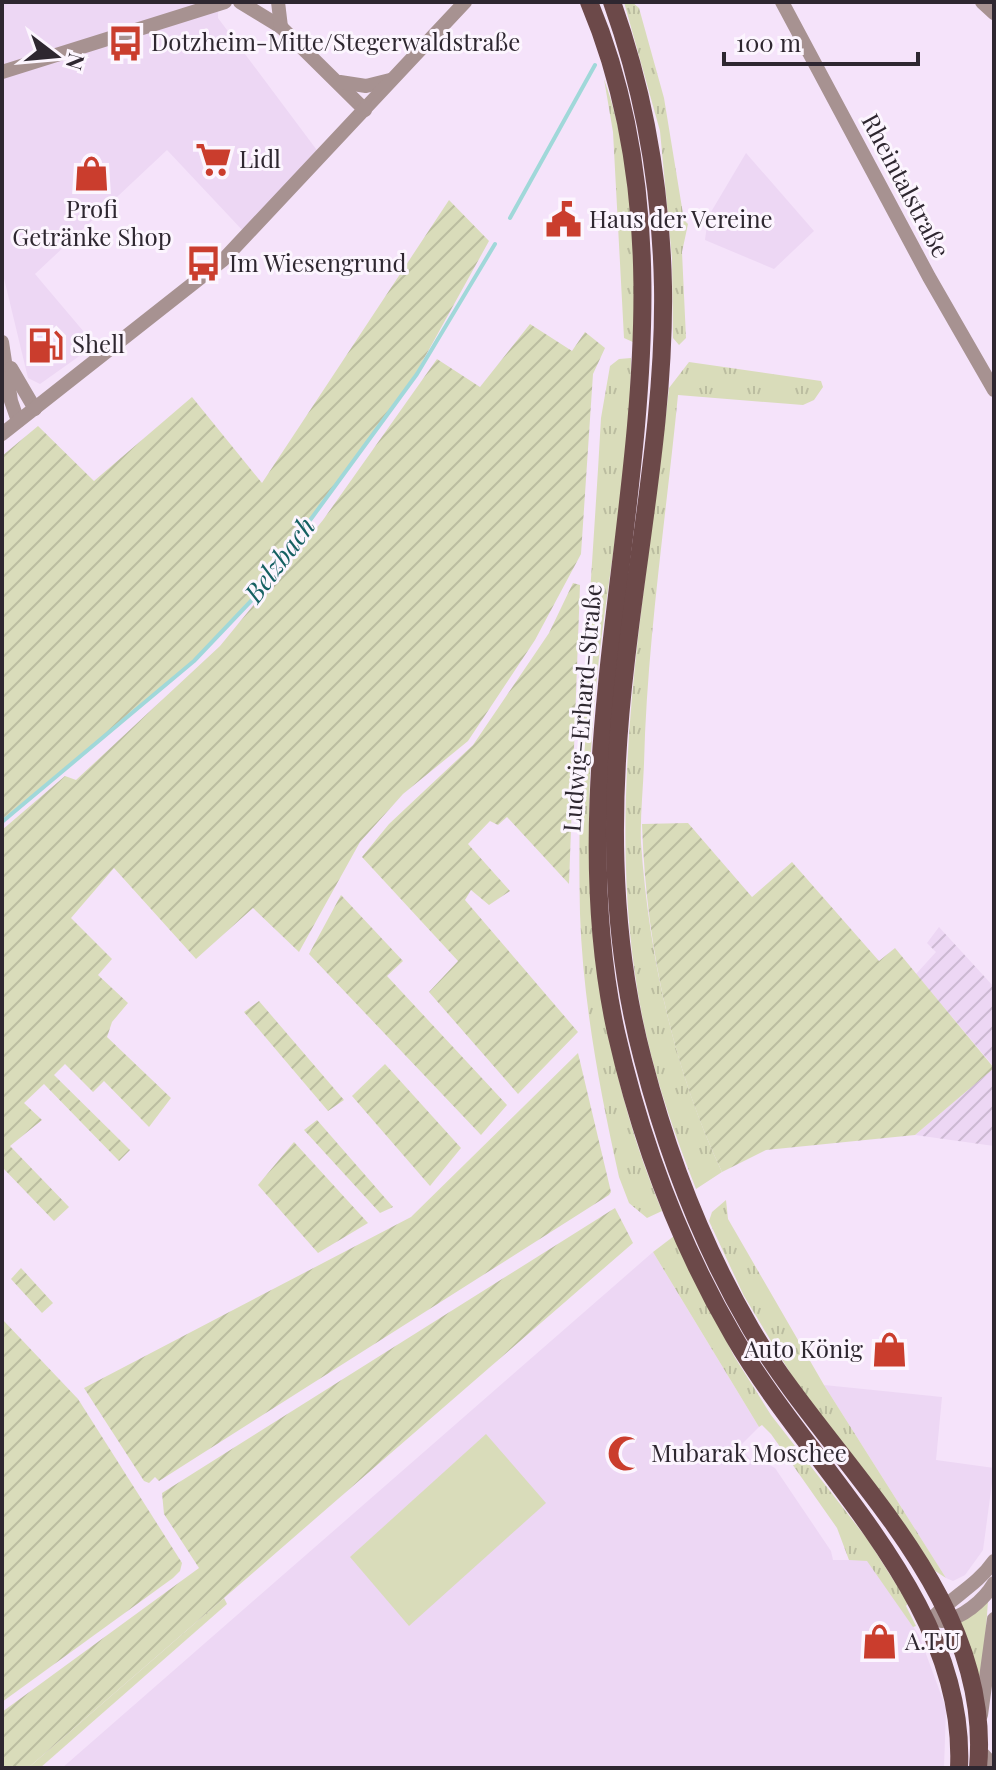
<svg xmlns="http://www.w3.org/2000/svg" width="996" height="1770" viewBox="0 0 996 1770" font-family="'Playfair Display',serif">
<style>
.built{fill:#edd7f4}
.industrial{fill:url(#industrial-furrows)}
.grass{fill:url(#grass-tufts)}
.park{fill:#d9dcba}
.garden{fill:url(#garden-furrows)}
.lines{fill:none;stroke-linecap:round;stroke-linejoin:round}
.stream{stroke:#a0d8d9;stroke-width:4}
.minor{stroke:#a79291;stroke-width:14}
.major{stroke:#6c4949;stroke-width:18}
.labels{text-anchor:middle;stroke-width:6;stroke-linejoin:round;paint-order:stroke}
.poi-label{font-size:24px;fill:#2e2730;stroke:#fcf5fe;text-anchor:start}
.street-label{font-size:24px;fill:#2e2730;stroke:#fcf5fe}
.water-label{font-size:26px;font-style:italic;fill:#156062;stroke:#fcf5fe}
</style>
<defs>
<pattern id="industrial-furrows" width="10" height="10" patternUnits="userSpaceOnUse" patternTransform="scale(2)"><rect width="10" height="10" fill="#edd7f4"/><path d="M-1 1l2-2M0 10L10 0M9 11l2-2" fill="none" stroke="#ccb9d2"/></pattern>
<pattern id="grass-tufts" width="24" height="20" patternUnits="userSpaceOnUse" patternTransform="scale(2)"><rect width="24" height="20" fill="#d9dcba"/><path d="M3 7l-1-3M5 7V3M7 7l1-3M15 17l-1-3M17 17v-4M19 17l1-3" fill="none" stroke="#bbbda0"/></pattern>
<pattern id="garden-furrows" width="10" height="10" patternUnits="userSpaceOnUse" patternTransform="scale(2)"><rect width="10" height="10" fill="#d9dcba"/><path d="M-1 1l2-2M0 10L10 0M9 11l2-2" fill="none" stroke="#bbbda0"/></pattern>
</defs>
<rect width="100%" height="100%" fill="#f5e3fa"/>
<!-- built -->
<g class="built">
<path d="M2,2H218V18L319,153L245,233L167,150L35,274L95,345L40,384L28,378L2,270Z"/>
<path d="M746,153L814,231L774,269L705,240L708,217Z"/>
<path d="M653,1252L759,1427L740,1446L750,1459H758L775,1468L831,1551L833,1560H867L919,1635L946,1708L944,1768H62Z"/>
<path d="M824,1385L942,1397L936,1460L994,1468L983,1550L965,1575L953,1581L946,1578Z"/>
</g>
<!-- industrial -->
<g class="industrial">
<path d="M939,927L994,987V1067L916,974L936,952L927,943Z"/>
<path d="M994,1068V1146L915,1135Z"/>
</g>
<!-- grass -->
<g class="grass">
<path d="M624,2H632L639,8L664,98L684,220L688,224L682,252L686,338L679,345L673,338L672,258L660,131Z"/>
<path d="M604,79C634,164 637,254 635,343L624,338L613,132Z"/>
<path d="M631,358C631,466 608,570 597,677C578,858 591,1041 662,1211L647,1218L629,1203L619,1177C600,1091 583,1003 580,914C576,750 592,583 601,418L610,366L619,359Z"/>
<path d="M689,362L821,381L823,387L814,400L803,405L678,395C666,517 647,641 644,764C643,790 640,818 641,843C649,956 674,1070 722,1172L696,1189C676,1138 658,1087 646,1034C598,821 646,600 669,388Z"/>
<path d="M726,1200L728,1219L824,1385L946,1578L932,1569L792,1376L744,1296L709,1221L712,1212Z"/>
<path d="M674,1236L734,1356L771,1415L868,1540L908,1603L906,1606L916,1626L913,1627L867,1561L849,1560L837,1528L771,1434L762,1425L759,1427L653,1252Z"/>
<path d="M224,1598L227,1604L40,1768H28Z"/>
<path d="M988,1601L982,1684L981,1685L960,1621Z"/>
</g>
<!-- park -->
<path class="park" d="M486,1434L546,1503L409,1626L350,1557Z"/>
<!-- garden -->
<g class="garden">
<path d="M449,200L489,241L416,373L251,600L194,660L2,820V456L38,426L94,481L192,397L262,483Z"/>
<path d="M530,324L572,351L585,332L605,348L593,374L581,554L535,640L468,741L403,794L360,842L299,952L253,908L196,959L114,868L71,918L112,959L98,975L128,1003L112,1022L107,1037L171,1098L149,1127L104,1081L93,1092L65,1064L54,1075L130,1150L119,1161L44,1084L24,1103L42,1120L10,1146L69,1207L54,1221L2,1167V830L65,776L76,780L220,646L323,520L437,359L480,387Z"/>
<path d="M573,583L580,585L569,884L507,817L498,825L490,821L468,844L510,891L489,905L471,890L465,900L578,1032L518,1094L429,992L458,961L362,857L389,824L473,745L549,633Z"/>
<path d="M688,823L752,897L792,862L879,961L895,948L994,1068L915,1135L766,1150L722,1172C671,1064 646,944 642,824Z"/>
<path d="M341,895L403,961L387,976L507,1105L481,1135L309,954Z"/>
<path d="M259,1001L344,1100L328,1111L244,1012Z"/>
<path d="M578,1053L611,1192L609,1195L159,1481L155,1477L149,1483L144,1481L84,1388L411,1217Z"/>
<path d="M385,1064L461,1148L430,1186L352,1096Z"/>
<path d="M317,1120L393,1207L380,1213L304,1130Z"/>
<path d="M294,1142L368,1223L318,1253L258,1185Z"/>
<path d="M615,1208L633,1243L28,1768H2V1712L199,1568L164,1514L162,1493Z"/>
<path d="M21,1268L53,1303L42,1313L11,1279Z"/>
<path d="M2,1319L78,1399L182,1563L180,1571L173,1578L2,1702Z"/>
</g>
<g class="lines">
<!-- stream -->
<g class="stream">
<path d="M510,218L595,65"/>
<path d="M2,822L194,661L251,601L417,374L495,244"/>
</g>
<!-- minor -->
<g class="minor">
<path d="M240,2L281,27L365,110"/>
<path d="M278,2L281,27"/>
<path d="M782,2L929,277L994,390"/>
<path d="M982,2L994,13"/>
<path d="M2,72L225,2"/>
<path d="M340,82L366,86L390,80"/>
<path d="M2,342L11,401L18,421"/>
<path d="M11,368L35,409"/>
<path d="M2,434L223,260L465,2"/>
<path d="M942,1621C962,1619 984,1600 994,1583"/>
<path d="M929,1622C949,1598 976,1587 994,1561"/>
<path d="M981,1715L994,1619"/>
<path d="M979,1750L994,1766"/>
</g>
<!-- major -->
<g class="major">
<path d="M589,2C729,335 541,689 616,1032C640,1138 679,1243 734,1337C813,1473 967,1601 959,1768"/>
<path d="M612,2C645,94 661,189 663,287C665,411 640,536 626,660C610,793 608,929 643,1060C667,1153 702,1245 751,1329C832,1467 994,1592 978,1768"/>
</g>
</g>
<!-- icons -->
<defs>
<symbol id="bus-bare" viewBox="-9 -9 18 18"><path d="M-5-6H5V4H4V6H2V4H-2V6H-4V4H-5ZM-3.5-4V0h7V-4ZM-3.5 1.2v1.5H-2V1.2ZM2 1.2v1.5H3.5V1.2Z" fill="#ca3d2d" stroke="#fcf5fe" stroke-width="2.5" paint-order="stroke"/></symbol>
<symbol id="supermarket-bare" viewBox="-9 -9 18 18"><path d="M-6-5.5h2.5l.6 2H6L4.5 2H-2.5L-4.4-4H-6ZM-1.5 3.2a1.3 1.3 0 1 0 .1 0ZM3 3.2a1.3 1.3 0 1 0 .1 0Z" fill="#ca3d2d" stroke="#fcf5fe" stroke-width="2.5" paint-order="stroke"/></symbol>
<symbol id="shop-bare" viewBox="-9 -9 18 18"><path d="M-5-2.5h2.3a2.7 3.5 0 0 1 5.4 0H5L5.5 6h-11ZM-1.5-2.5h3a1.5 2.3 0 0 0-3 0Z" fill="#ca3d2d" stroke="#fcf5fe" stroke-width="2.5" paint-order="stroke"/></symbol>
<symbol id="civic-bare" viewBox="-9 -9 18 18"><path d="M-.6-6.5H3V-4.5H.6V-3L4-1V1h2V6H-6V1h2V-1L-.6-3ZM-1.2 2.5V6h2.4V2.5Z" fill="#ca3d2d" stroke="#fcf5fe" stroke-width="2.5" paint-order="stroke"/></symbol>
<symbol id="fuel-bare" viewBox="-9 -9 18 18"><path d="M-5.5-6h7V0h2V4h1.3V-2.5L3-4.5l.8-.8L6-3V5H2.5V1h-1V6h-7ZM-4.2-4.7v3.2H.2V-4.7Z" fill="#ca3d2d" stroke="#fcf5fe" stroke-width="2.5" paint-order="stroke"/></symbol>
<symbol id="mosque-bare" viewBox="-9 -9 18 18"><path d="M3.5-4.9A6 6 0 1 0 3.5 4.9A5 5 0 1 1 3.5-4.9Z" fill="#ca3d2d" stroke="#fcf5fe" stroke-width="2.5" paint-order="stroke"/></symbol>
</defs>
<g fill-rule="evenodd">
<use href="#bus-bare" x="100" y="18" width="51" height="51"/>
<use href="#supermarket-bare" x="188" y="134" width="51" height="51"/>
<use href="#shop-bare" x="66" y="148" width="51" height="51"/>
<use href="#civic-bare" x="538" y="194" width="51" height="51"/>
<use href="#bus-bare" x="178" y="238" width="51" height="51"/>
<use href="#fuel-bare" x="20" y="320" width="51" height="51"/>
<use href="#shop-bare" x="864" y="1324" width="51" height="51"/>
<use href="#mosque-bare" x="600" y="1428" width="51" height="51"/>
<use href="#shop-bare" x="854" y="1616" width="51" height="51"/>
</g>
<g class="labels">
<!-- poi labels -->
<g class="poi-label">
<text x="151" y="51">Dotzheim-Mitte/Stegerwaldstraße</text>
<text x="239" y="168">Lidl</text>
<text x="92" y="218" text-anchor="middle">Profi<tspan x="92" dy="28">Getränke Shop</tspan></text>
<text x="589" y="228">Haus der Vereine</text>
<text x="229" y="272">Im Wiesengrund</text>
<text x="72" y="353">Shell</text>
<text x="863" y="1358" text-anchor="end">Auto König</text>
<text x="651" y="1462">Mubarak Moschee</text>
<text x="905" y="1650">A.T.U</text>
</g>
<!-- street labels -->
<g class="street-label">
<text transform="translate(905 186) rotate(62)" y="8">Rheintalstraße</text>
<text transform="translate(583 708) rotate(-85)" y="8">Ludwig-Erhard-Straße</text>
</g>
<!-- water labels -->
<g class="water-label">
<text transform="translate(280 560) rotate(-53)" y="9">Belzbach</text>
</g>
</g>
<!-- border -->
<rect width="996" height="1770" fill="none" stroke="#2e2730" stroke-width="8"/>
<!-- north arrow -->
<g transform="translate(56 56) rotate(106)" stroke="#fcf5fe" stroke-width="6" paint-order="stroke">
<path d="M0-6L14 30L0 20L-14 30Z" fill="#2e2730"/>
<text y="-12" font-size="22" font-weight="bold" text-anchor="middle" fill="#2e2730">N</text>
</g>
<!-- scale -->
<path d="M724 52v12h194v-12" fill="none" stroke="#2e2730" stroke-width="4"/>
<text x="736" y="52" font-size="24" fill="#2e2730" stroke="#fcf5fe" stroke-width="6" paint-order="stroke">100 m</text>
</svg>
